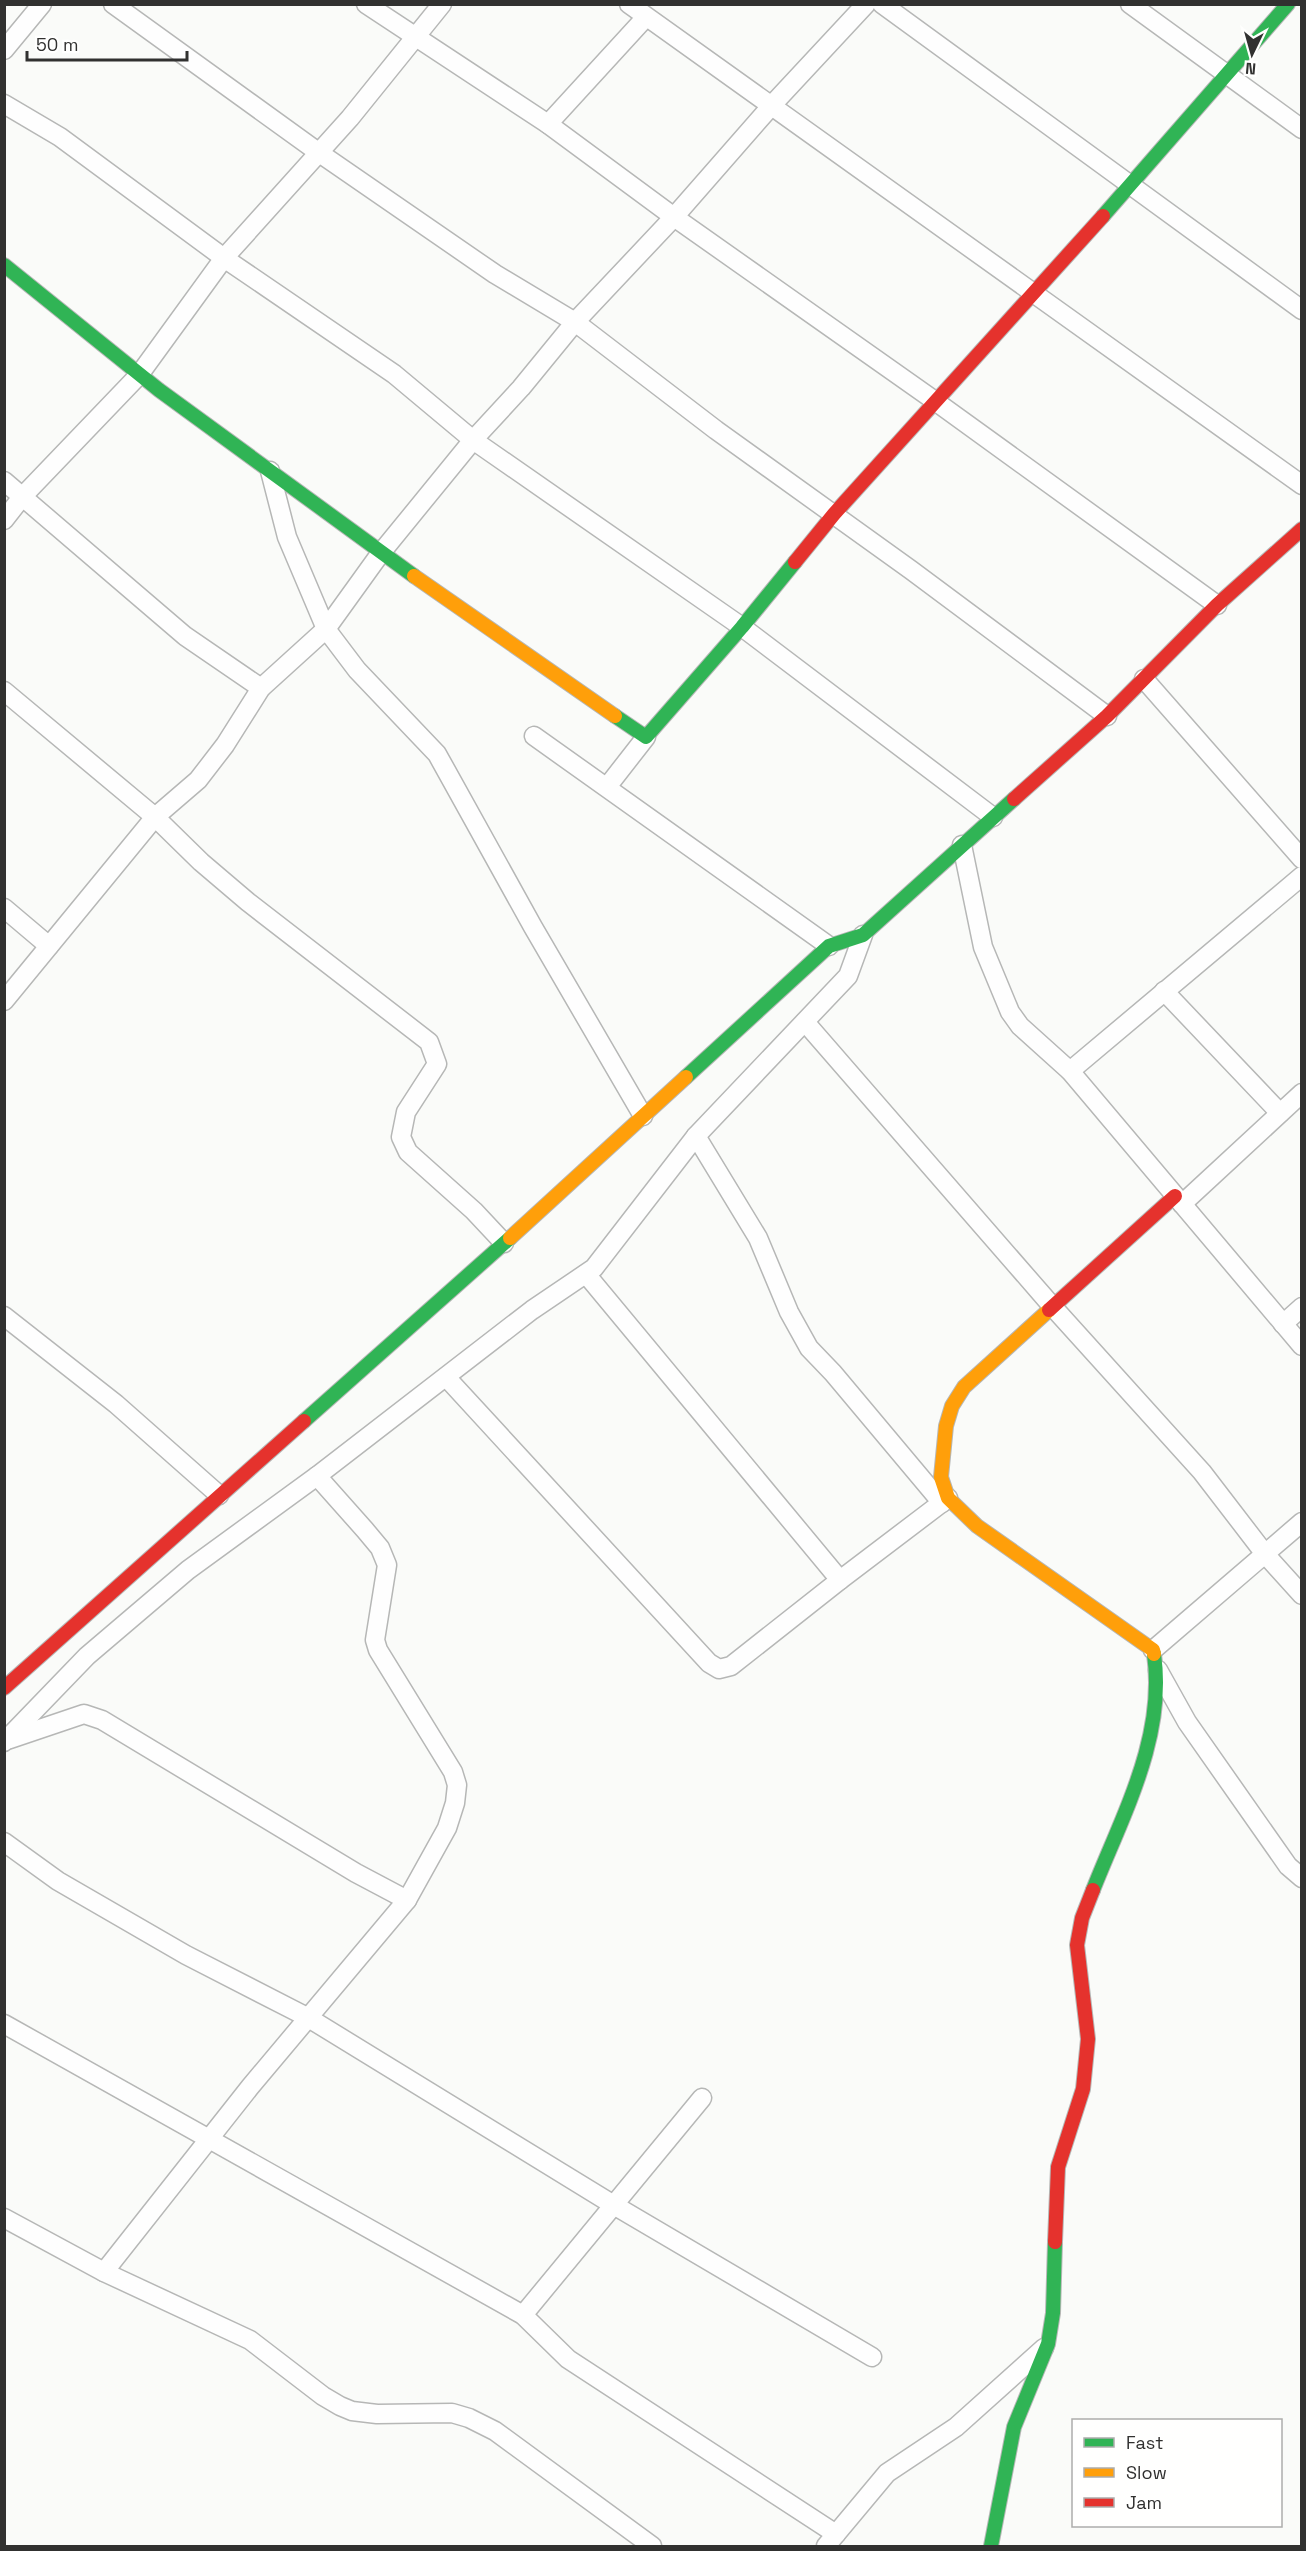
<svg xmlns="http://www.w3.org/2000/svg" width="1306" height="2551" viewBox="0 0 1306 2551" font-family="'Space Grotesk',sans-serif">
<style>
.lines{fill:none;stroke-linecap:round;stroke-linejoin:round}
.street-casing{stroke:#b6b7b6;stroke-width:21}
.fast-casing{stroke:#b6b7b6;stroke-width:16}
.slow-casing{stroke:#b6b7b6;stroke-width:16}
.jam-casing{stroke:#b6b7b6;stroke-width:16}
.street{stroke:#fefefe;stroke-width:18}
.fast{stroke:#30b455;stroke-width:14}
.slow{stroke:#ff9f0a;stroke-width:14}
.jam{stroke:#e5322d;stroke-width:14}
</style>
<rect width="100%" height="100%" fill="#fafbf9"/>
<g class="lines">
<defs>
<g id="street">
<path d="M113,4L318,152L495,274L575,322L716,430L911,570L1107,716"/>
<path d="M366,4L548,124L674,217L935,401L1217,605"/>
<path d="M629,4L1302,485"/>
<path d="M882,4L1302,310"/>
<path d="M1130,4L1302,129"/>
<path d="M4,50L42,4"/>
<path d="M4,104L60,137L224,258L394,374L473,440L742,627L993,817"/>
<path d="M548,124L646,17"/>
<path d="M270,471L287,537L326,629L357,670L437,754L533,927L643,1116"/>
<path d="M4,481L185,636L261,688"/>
<path d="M4,520L22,497L139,375L224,258L350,118L442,4"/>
<path d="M1144,679L1302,859"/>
<path d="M4,691L155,817L201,862L248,902L429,1042L437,1064L406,1112L401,1137L408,1152L474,1211L504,1243"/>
<path d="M534,736L829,946"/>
<path d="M607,787L646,737"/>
<path d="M962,845L983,947L1010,1012L1020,1026L1070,1071L1302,1346"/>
<path d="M4,908L49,946"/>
<path d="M1164,991L1280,1113"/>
<path d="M4,1001L155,817L198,780L225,745L261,688L326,629L380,554L473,440L521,388L575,322L674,217L772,105L866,4"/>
<path d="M805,1022L1052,1306L1202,1472L1265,1554L1302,1595"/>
<path d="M1070,1071L1302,876"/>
<path d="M696,1136L758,1238L789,1312L809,1348L833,1373L942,1503"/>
<path d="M1182,1204L1302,1093"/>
<path d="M586,1274L840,1580"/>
<path d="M4,1316L116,1404L219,1495"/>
<path d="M1283,1324L1302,1307"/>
<path d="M446,1377L709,1663L719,1669L731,1666L840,1580L948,1498"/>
<path d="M1153,1650L1302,1522"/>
<path d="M1158,1670L1187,1722L1288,1866L1302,1878"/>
<path d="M10,1739L84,1714L102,1720L356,1873L407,1900"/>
<path d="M4,1742L87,1656L188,1570L317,1476L532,1310L594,1268L696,1136L848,976L863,935"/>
<path d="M4,1842L58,1881L186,1955L307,2017L612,2204L872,2357"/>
<path d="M4,2024L523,2315L568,2359L836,2534"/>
<path d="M4,2218L104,2272L250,2340L323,2396L340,2406L352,2411L377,2414L452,2413L469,2418L495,2431L652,2546"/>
<path d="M104,2272L250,2087L407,1900L447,1828L455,1803L457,1785L453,1772L378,1650L375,1640L387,1565L380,1548L365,1530L317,1476"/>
<path d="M523,2315L702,2098"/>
<path d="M826,2546L887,2473L956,2427L1044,2348"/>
</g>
<g id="fast">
<path d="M1103,216L1288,4"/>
<path d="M4,265L159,390L414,576"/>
<path d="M615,716L646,737L742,627L795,562"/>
<path d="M686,1077L829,946L863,935L1014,799"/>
<path d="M304,1421L510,1238"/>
<path d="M1093,1890C1123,1814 1166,1737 1154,1654"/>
<path d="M991,2546L1014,2427L1048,2344L1053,2313L1055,2242"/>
</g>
<g id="slow">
<path d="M414,576L615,716"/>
<path d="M510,1238L686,1077"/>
<path d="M1049,1310L964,1387L952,1406L946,1426L941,1477L948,1498L977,1526L1153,1650L1154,1654"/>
</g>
<g id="jam">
<path d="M795,562L834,514L1103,216"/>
<path d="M1014,799L1107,716L1217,605L1302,529"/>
<path d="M1049,1310L1175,1196"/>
<path d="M4,1688L304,1421"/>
<path d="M1055,2242L1058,2167L1083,2089L1088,2039L1077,1945L1082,1918L1093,1890"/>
</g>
</defs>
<!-- street casing -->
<use href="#street" class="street-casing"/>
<!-- fast casing -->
<use href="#fast" class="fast-casing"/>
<!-- slow casing -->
<use href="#slow" class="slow-casing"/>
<!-- jam casing -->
<use href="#jam" class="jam-casing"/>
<!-- street -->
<use href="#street" class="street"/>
<!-- fast -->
<use href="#fast" class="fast"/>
<!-- slow -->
<use href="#slow" class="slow"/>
<!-- jam -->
<use href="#jam" class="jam"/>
</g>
<!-- border -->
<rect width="1306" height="2551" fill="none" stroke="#313130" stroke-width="12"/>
<!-- legend -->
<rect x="1072" y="2419" width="210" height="108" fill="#fffffe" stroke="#adadac" stroke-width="1.5"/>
<rect x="1084" y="2438" width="30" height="9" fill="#30b455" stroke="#adadac" stroke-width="1.5"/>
<text x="1126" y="2449" font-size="18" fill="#313130">Fast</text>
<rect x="1084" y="2468" width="30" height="9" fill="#ff9f0a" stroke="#adadac" stroke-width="1.5"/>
<text x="1126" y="2479" font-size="18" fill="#313130">Slow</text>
<rect x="1084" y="2498" width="30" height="9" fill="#e5322d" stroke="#adadac" stroke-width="1.5"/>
<text x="1126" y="2509" font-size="18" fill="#313130">Jam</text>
<!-- north arrow -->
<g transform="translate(1252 54) rotate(185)" stroke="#fffffe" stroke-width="4.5" paint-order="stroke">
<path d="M0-4.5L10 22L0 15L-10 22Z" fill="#313130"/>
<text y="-9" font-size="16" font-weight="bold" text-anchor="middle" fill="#313130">N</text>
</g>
<!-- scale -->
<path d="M27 51v9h160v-9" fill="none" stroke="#313130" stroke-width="3"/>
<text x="36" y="51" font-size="18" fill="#313130" stroke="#fffffe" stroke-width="4.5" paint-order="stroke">50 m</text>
</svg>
